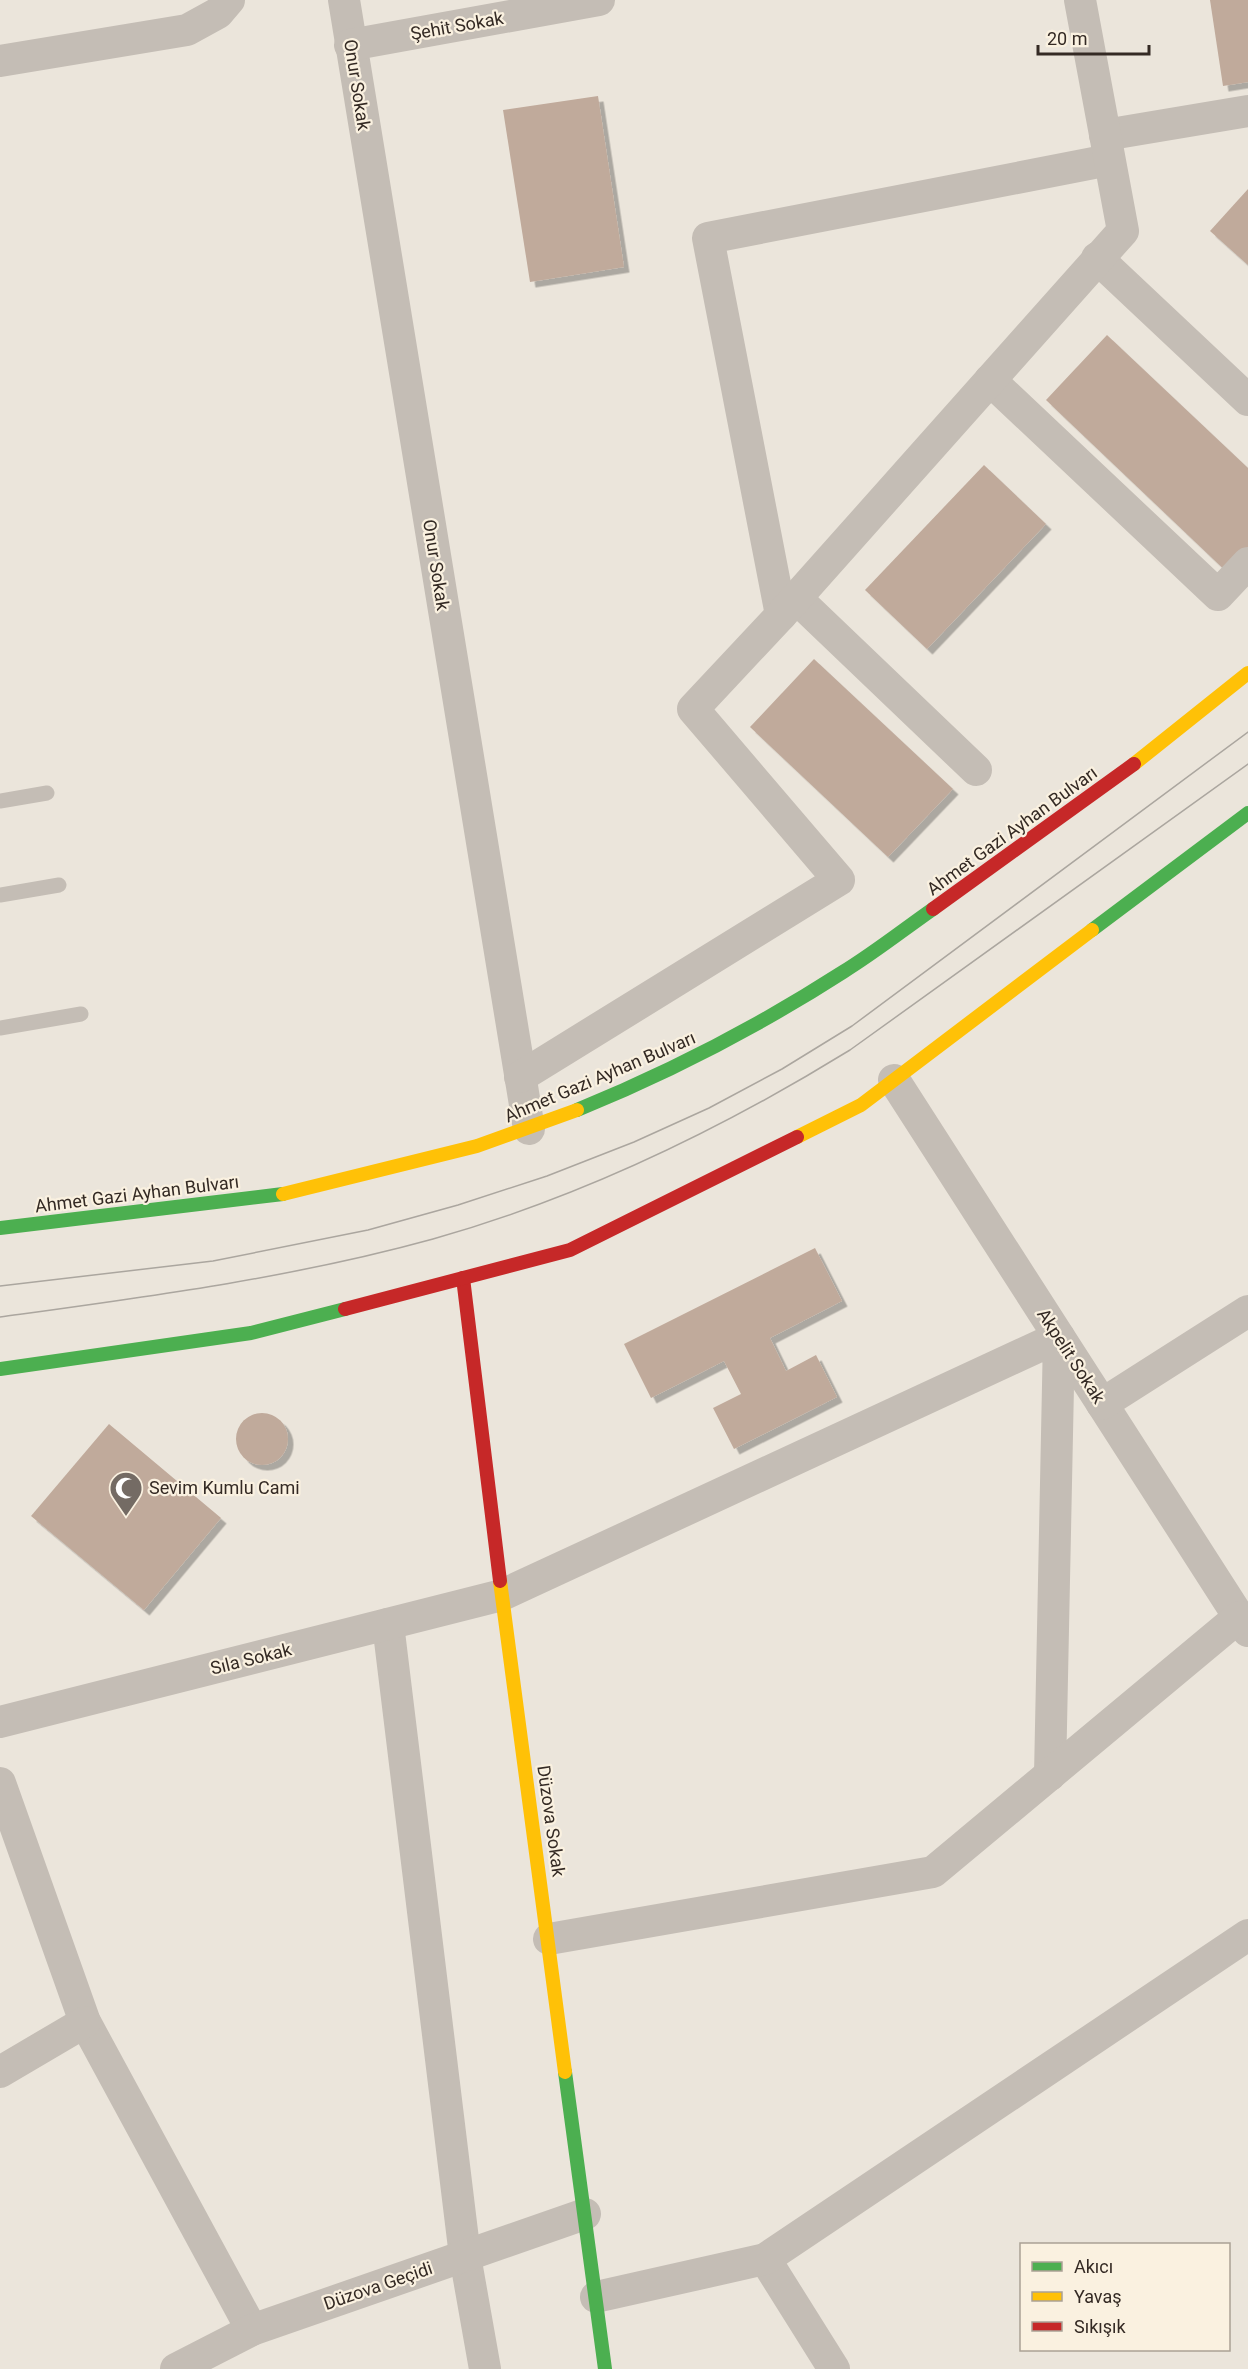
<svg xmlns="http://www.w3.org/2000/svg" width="1248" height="2369" viewBox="0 0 1248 2369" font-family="Roboto,sans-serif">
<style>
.building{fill:#c0aa9b;filter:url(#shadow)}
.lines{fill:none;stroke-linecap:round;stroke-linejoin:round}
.lane{stroke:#c4bdb5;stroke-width:15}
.street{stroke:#c4bdb5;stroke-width:32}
.fast{stroke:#4caf50;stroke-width:14}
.slow{stroke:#ffc107;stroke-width:14}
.jam{stroke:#c62828;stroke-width:14}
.tram{stroke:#aba69f;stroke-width:1.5}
.labels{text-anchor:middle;stroke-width:4.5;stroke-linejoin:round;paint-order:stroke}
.street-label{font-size:18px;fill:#342a24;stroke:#faf1e0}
.poi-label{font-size:18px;fill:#342a24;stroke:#faf1e0;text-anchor:start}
</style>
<defs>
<filter id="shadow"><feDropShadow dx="5.5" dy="5.5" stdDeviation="0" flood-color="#0004"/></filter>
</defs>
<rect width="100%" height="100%" fill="#ebe5db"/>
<!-- building -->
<g class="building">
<path d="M1210,0H1248V82L1223,86Z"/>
<path d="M598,96L624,267L530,282L503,110Z"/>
<path d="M1248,189V265L1210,231Z"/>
<path d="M1107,335L1248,468V558L1231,576L1046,400Z"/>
<path d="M984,465L1046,524L927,649L865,590Z"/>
<path d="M814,659L953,789L888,857L750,727Z"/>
<path d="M815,1248L842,1301L770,1338L786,1371L816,1355L837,1397L734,1449L713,1408L741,1394L724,1361L651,1398L624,1344Z"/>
<circle cx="262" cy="1439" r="26"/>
<path d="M109,1424L221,1518L144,1610L31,1516Z"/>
</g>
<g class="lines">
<!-- lane -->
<g class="lane">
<path d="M0,801L47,793"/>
<path d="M0,895L59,885"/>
<path d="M0,1028L81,1014"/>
</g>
<!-- street -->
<g class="street">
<path d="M344,0L529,1129"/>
<path d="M350,45L599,0"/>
<path d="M0,61L187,30L218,13L229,0"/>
<path d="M1105,135L1248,111"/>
<path d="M1097,258L1248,400"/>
<path d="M990,380L1218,595L1248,563"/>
<path d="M796,598L976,770"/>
<path d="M781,615L708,238L1109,160"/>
<path d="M520,1077L839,880L693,709L781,615L1123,231L1080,0"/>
<path d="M894,1080L1248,1631"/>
<path d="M1102,1404L1248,1311"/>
<path d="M388,1624L465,2256L485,2369"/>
<path d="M0,1722L502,1595L1059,1337L1050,1775"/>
<path d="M0,1783L85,2022L252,2330"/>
<path d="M549,1939L933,1872L1239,1617"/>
<path d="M0,2072L85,2022"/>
<path d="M765,2259L834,2369"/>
<path d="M596,2297L765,2259L1248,1935"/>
<path d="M176,2369L252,2330L585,2214"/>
</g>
<!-- fast -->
<g class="fast">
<path d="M1092,930L1248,813"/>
<path d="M577,1110C670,1072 759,1026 843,972C874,953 903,930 933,909"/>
<path d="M0,1228L283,1194"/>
<path d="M0,1369L251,1333L345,1309"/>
<path d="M565,2072L605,2369"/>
</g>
<!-- slow -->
<g class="slow">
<path d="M1134,764L1248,673"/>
<path d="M797,1137L861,1105L1092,930"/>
<path d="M283,1194L477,1146L577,1110"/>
<path d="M500,1581L565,2072"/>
</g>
<!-- jam -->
<g class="jam">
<path d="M933,909L1134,764"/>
<path d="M463,1278L500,1581"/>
<path d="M345,1309L570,1250L797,1137"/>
</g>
<!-- tram -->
<g class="tram">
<path d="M0,1286L213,1261L368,1230L458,1205L547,1176L634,1142L709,1108L782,1069L852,1026L1248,732"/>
<path d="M0,1317C146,1297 292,1278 433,1239C582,1197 720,1130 850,1050L1248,764"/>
</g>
</g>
<!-- icons -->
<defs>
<symbol id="mosque-pin" viewBox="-11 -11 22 30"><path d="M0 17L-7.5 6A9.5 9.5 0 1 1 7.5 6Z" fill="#746b64" stroke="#faf1e0"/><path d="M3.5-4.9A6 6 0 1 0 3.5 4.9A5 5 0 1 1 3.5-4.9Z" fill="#fff"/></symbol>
</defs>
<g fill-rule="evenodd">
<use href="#mosque-pin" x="107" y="1469" width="38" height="52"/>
</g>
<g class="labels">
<!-- street labels -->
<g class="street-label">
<text transform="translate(457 26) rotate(-10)" y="6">Şehit Sokak</text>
<text transform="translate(357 85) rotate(81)" y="6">Onur Sokak</text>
<text transform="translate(436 565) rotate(81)" y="6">Onur Sokak</text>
<text transform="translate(1012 831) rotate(-36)" y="6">Ahmet Gazi Ayhan Bulvarı</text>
<text transform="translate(600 1077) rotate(-23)" y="6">Ahmet Gazi Ayhan Bulvarı</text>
<text transform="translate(137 1194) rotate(-7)" y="6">Ahmet Gazi Ayhan Bulvarı</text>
<text transform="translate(1071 1356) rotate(57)" y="6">Akpelit Sokak</text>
<text transform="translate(251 1659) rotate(-14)" y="6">Sıla Sokak</text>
<text transform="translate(551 1821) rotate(82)" y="6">Düzova Sokak</text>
<text transform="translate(378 2286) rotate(-19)" y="6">Düzova Geçidi</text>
</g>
<!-- poi labels -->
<g class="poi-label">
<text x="149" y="1494">Sevim Kumlu Cami</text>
</g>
</g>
<!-- legend -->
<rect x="1020" y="2243" width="210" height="108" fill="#faf1e0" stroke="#aba195" stroke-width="1.5"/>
<rect x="1032" y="2262" width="30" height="9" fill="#4caf50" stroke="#aba195" stroke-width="1.5"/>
<text x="1074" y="2273" font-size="18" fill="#342a24">Akıcı</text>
<rect x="1032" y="2292" width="30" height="9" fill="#ffc107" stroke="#aba195" stroke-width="1.5"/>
<text x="1074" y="2303" font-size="18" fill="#342a24">Yavaş</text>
<rect x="1032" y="2322" width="30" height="9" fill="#c62828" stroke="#aba195" stroke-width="1.5"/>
<text x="1074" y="2333" font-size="18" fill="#342a24">Sıkışık</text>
<!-- scale -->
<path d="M1038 45v9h111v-9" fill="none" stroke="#342a24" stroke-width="3"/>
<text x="1047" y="45" font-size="18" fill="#342a24" stroke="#faf1e0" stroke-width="4.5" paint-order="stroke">20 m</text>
</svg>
